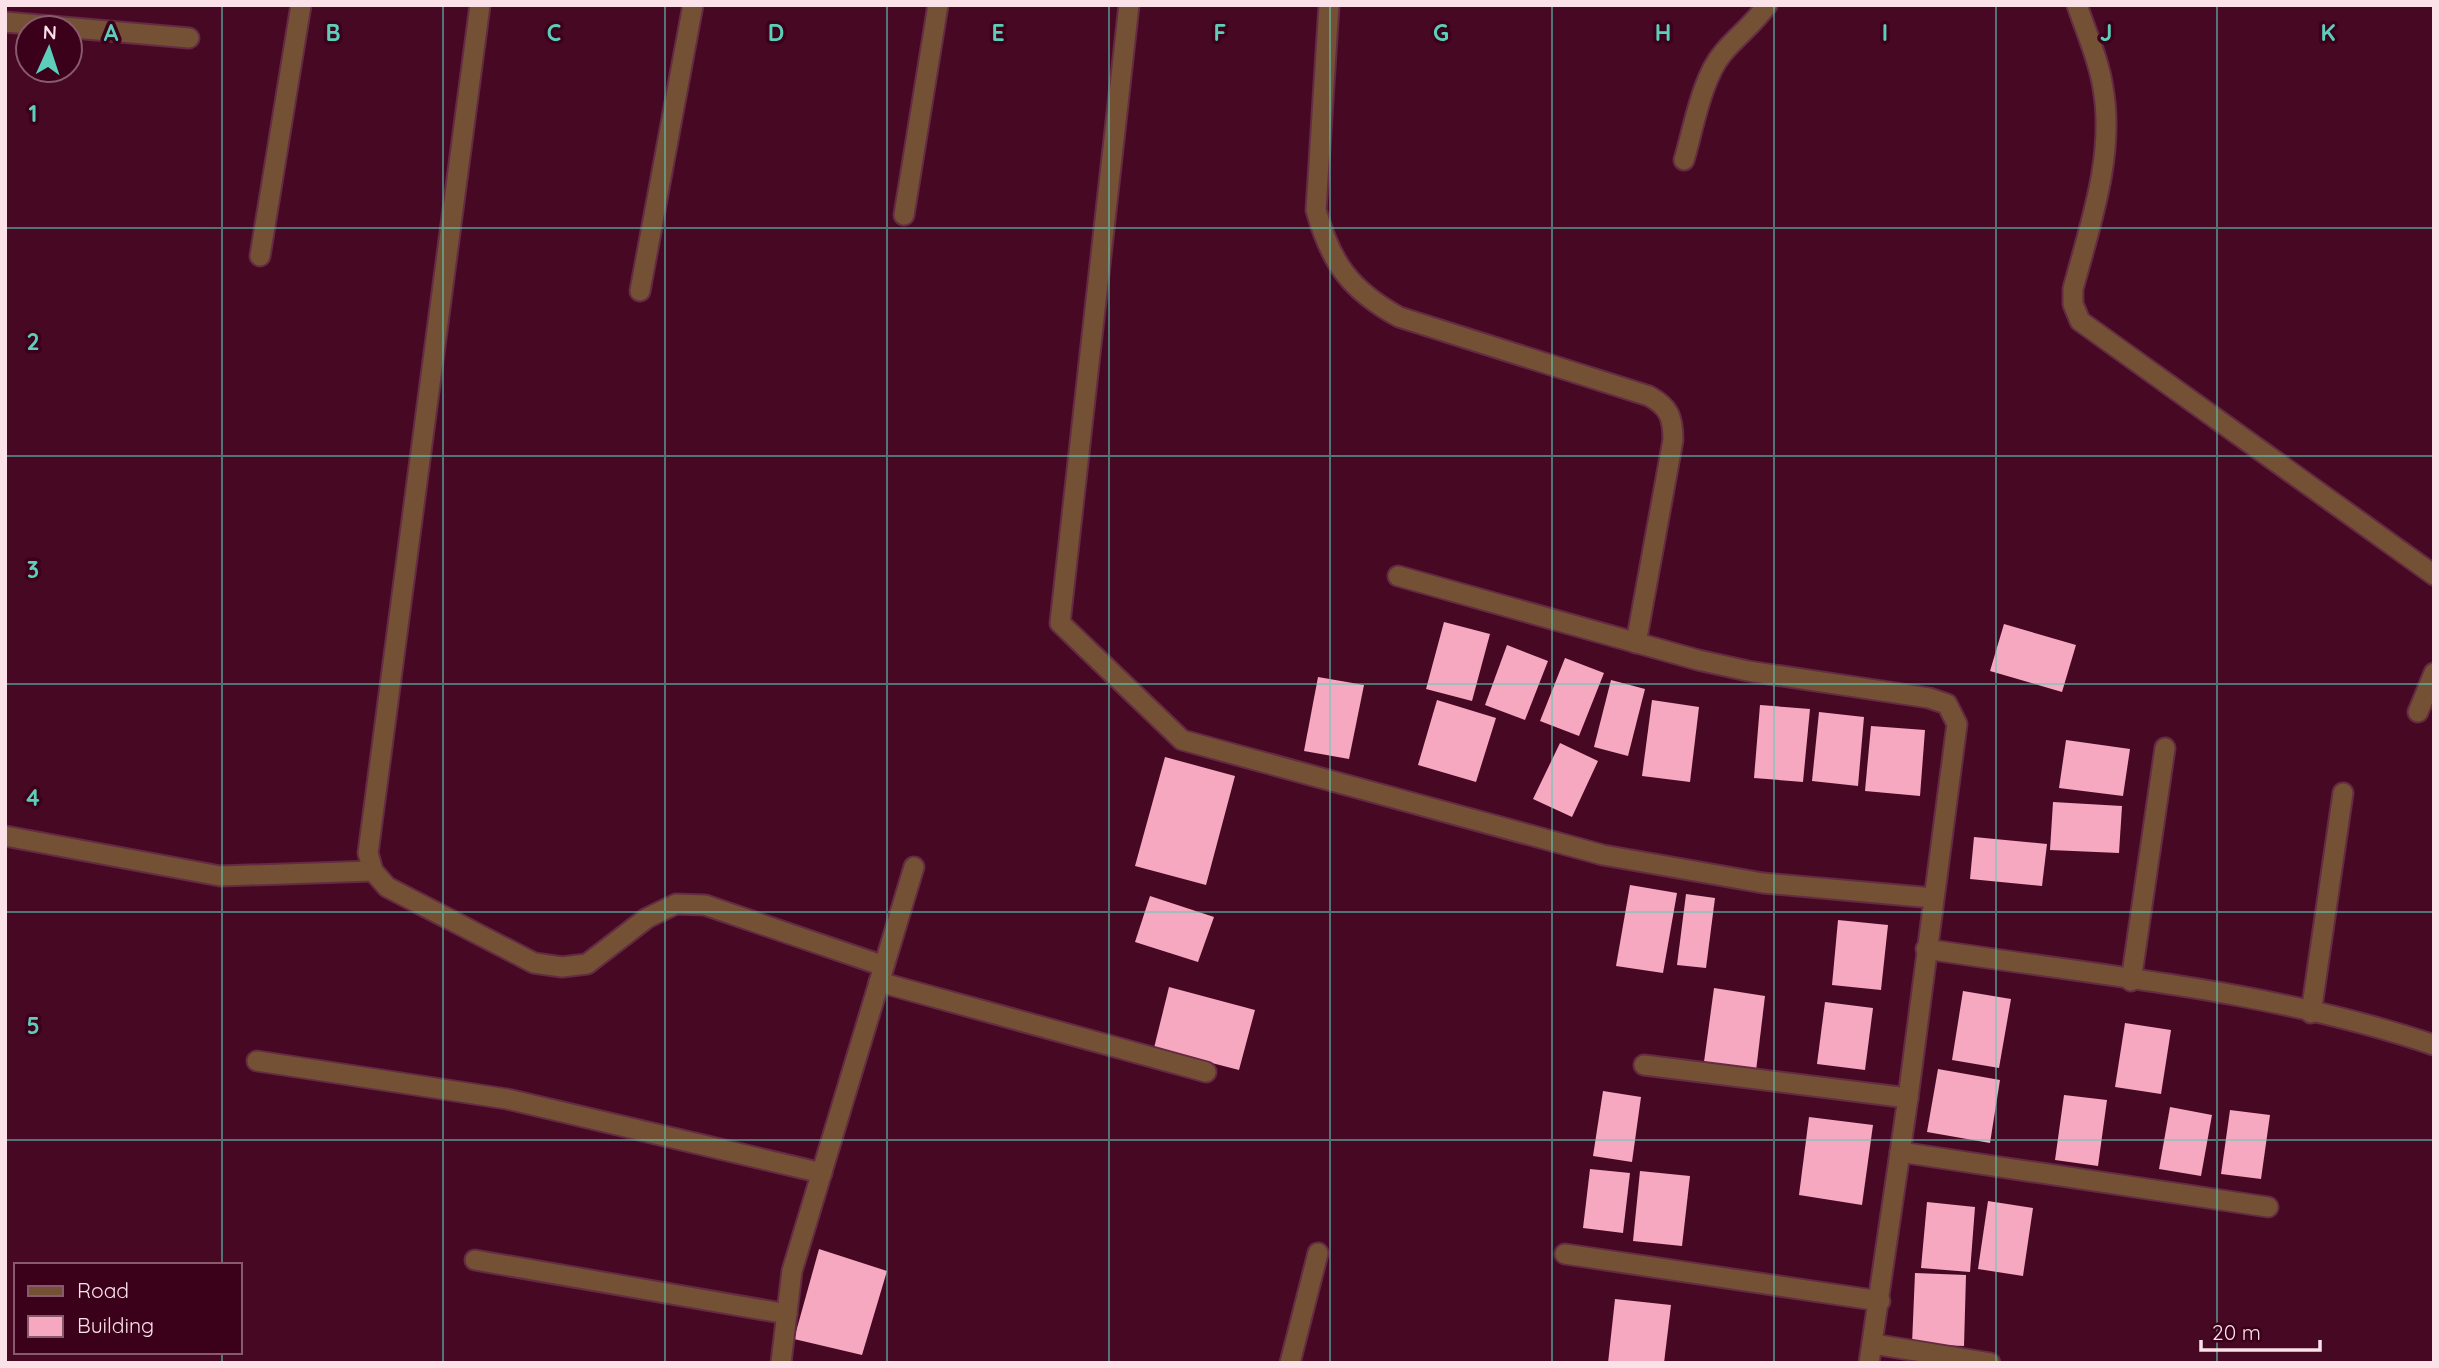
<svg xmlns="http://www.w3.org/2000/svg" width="2439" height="1368" viewBox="0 0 2439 1368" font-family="Quicksand,sans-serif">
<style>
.building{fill:#f6a8c0}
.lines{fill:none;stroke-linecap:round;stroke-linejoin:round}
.minor-casing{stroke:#642b43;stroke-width:23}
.minor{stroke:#745134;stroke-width:19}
.grid{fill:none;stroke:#5cceba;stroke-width:2;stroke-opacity:0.55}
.grid-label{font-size:23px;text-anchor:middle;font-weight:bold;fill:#5cceba;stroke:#3b001a;stroke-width:7;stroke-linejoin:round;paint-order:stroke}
</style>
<rect width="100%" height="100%" fill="#470824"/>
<!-- building -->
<g class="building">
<path d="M1444,622L1490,634L1472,701L1426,689Z"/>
<path d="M2004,624L2076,645L2062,692L1990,671Z"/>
<path d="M1507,645L1548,661L1525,720L1485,705Z"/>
<path d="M1565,658L1604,673L1579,736L1540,721Z"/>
<path d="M1318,677L1364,685L1349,759L1304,751Z"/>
<path d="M1611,680L1645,689L1628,756L1594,747Z"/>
<path d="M1437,700L1496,718L1476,782L1418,765Z"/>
<path d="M1652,700L1699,707L1690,782L1642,776Z"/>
<path d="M1760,705L1810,709L1803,782L1754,778Z"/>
<path d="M1819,712L1864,717L1858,786L1812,781Z"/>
<path d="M1871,726L1925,730L1920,796L1865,791Z"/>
<path d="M2066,740L2130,749L2123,796L2059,788Z"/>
<path d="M1560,743L1598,761L1572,817L1533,799Z"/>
<path d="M1165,757L1235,776L1206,885L1135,866Z"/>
<path d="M2053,802L2122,806L2119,853L2050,850Z"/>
<path d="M1974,837L2047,844L2042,886L1970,879Z"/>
<path d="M1630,885L1677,893L1663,973L1616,966Z"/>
<path d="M1686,894L1715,898L1706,968L1677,965Z"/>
<path d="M1150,896L1214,917L1198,962L1135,942Z"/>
<path d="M1838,920L1888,925L1881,990L1832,985Z"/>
<path d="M1169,987L1255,1010L1239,1070L1154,1048Z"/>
<path d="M1714,988L1765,996L1756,1071L1704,1062Z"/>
<path d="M1963,991L2011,999L1999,1068L1952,1060Z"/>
<path d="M1825,1002L1873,1008L1865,1070L1817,1064Z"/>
<path d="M2125,1023L2171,1030L2161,1094L2115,1087Z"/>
<path d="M1938,1069L2000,1080L1990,1143L1927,1132Z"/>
<path d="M1603,1091L1641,1097L1632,1162L1593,1156Z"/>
<path d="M2064,1095L2107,1100L2098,1166L2055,1160Z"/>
<path d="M2170,1107L2212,1115L2201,1176L2159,1169Z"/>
<path d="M2230,1110L2270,1115L2261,1179L2221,1174Z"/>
<path d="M1809,1117L1873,1125L1862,1205L1799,1195Z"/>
<path d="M1590,1169L1630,1173L1623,1233L1583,1228Z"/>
<path d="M1640,1171L1690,1176L1682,1246L1633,1241Z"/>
<path d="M1988,1201L2033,1208L2023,1276L1978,1269Z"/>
<path d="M1927,1202L1975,1207L1970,1272L1921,1268Z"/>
<path d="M819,1249L887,1271L862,1355L794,1339Z"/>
<path d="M1915,1273L1966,1275L1964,1346L1912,1344Z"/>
<path d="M1615,1299L1671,1305L1664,1363H1608Z"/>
</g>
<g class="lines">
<defs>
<g id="minor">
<path d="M480,5L368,853L373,871L387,887L534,963L562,967L587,964L647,918L676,904L705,905L884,966"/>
<path d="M1129,5L1060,623L1182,740L1603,855L1763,883L1933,898"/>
<path d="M1329,5L1316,210C1331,263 1350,290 1399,317L1649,396C1669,407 1673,417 1673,440L1636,643"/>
<path d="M2077,5C2086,32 2099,60 2103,88C2115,155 2090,225 2073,289V304L2080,321L2434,575"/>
<path d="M5,22L189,38"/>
<path d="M1684,160C1693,130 1702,77 1723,53C1737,36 1754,24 1767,5"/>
<path d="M904,215L938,5"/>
<path d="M260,256L301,5"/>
<path d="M640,291L693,5"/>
<path d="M1398,576L1698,660L1748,671L1929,698L1947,704L1957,724L1908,1098"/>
<path d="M2418,712L2434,673"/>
<path d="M5,836L220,876L373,871"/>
<path d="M1926,949C2095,975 2272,990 2434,1045"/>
<path d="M2131,981L2165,748"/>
<path d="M879,982L1206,1072"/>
<path d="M2311,1013L2343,793"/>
<path d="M257,1061L507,1099L822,1173"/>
<path d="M1644,1065L1908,1098L1869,1363"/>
<path d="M1900,1152L2268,1207"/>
<path d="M1565,1254L1880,1301"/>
<path d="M475,1260L787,1314"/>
<path d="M1873,1344L1990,1363"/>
<path d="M781,1363L792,1271L914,867"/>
<path d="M1290,1363L1318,1253"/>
</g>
</defs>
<!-- minor casing -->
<use href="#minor" class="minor-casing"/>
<!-- minor -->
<use href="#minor" class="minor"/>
</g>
<!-- grid -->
<path class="grid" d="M222,5V1265M443,5V1363M665,5V1363M887,5V1363M1109,5V1363M1330,5V1363M1552,5V1363M1774,5V1363M1996,5V1363M2217,5V1363M5,228H2434M5,456H2434M5,684H2434M5,912H2434M5,1140H2434M222,1352V1363"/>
<g class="grid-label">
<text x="111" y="41">A</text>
<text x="333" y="41">B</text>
<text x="554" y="41">C</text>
<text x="776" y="41">D</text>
<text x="998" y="41">E</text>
<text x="1220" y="41">F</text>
<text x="1441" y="41">G</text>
<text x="1663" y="41">H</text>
<text x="1885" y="41">I</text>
<text x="2106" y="41">J</text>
<text x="2328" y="41">K</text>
<text x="33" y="122">1</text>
<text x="33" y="350">2</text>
<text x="33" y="578">3</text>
<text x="33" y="806">4</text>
<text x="33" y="1034">5</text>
</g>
<!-- border -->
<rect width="2439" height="1368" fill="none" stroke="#fbe2e8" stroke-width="14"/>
<!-- legend -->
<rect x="14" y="1263" width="228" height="91" fill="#3b001a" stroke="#885a6c" stroke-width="2"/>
<rect x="28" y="1286" width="35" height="10" fill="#745134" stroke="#885a6c" stroke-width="2"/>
<text x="77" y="1298" font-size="21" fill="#fbe2e8">Road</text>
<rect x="28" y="1316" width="35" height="21" fill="#f6a8c0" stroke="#885a6c" stroke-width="2"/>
<text x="77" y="1333" font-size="21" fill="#fbe2e8">Building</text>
<!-- north arrow -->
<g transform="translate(49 49) rotate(3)"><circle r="33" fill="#3b001a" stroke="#885a6c" stroke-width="2"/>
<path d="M0-5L12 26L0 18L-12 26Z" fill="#5cceba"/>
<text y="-10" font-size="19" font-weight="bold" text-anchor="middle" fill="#fbe2e8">N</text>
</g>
<!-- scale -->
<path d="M2201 1340v10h119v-10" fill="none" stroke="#fbe2e8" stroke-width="3.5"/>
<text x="2212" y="1340" font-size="21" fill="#fbe2e8" stroke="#3b001a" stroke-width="5" paint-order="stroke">20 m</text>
</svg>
